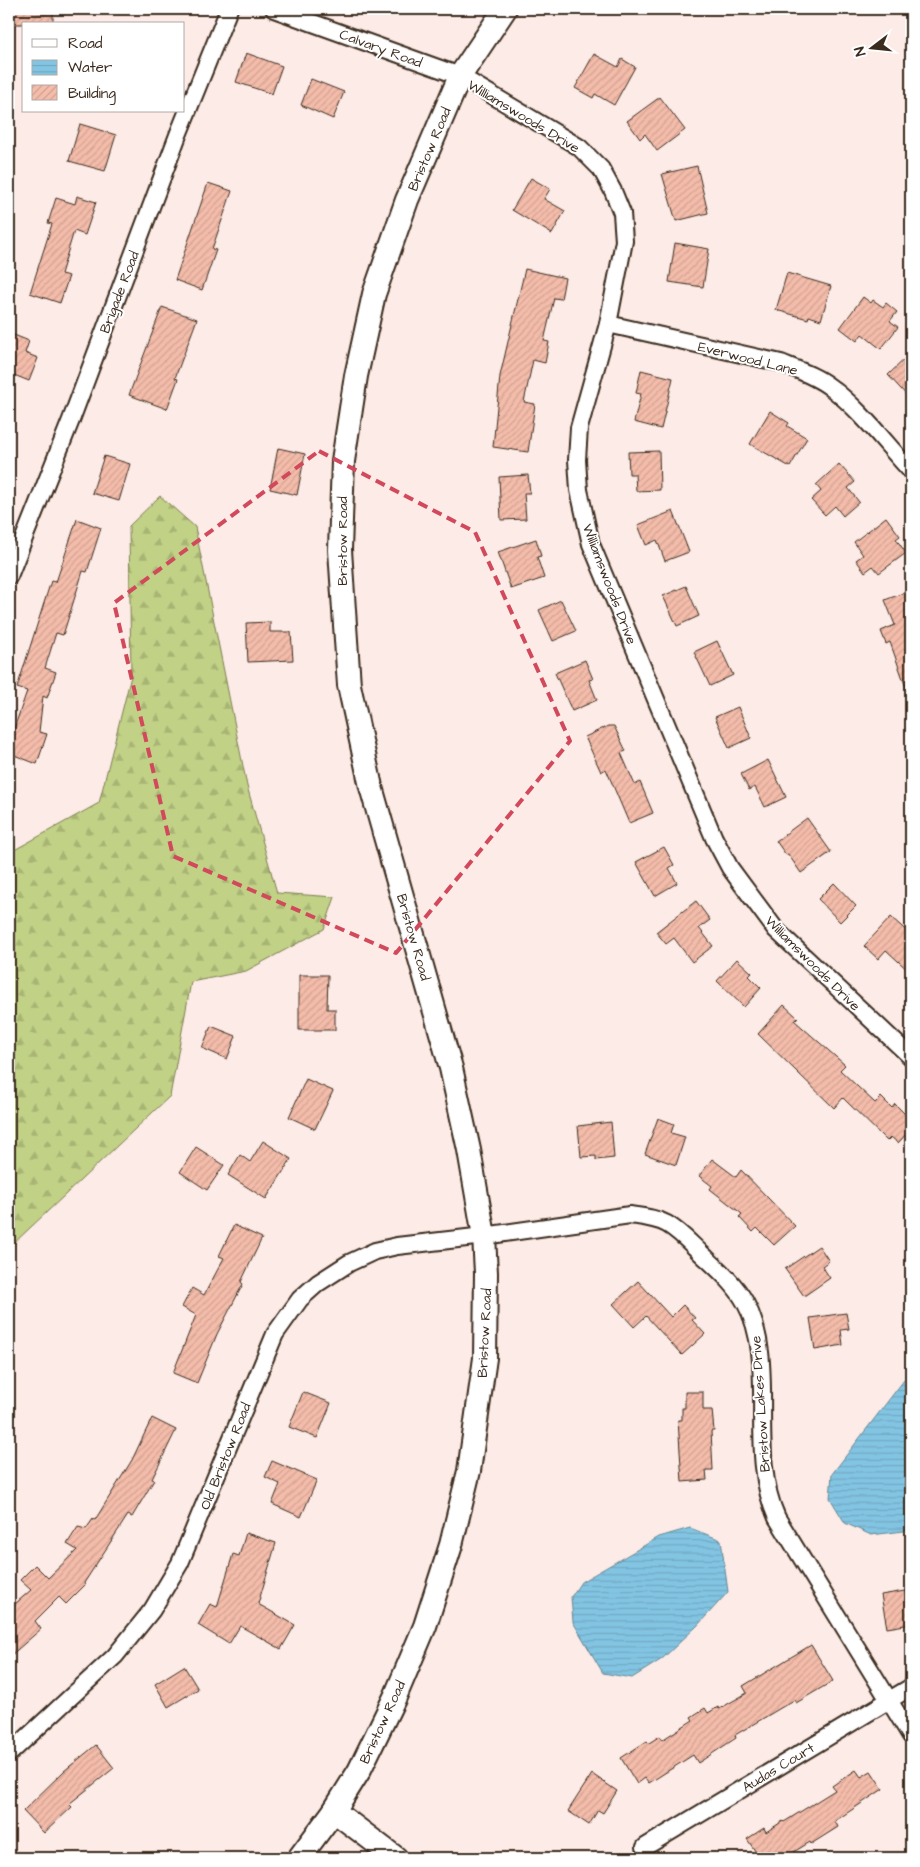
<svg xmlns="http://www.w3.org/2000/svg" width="920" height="1867" viewBox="0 0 920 1867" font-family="'Architects Daughter',sans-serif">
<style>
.forest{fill:url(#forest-firs);stroke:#7e7e52}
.water{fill:url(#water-rules);stroke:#668794}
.building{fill:url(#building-hatch);stroke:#3b2a1e}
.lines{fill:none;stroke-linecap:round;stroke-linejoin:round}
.street-casing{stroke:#3b2a1e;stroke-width:20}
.secondary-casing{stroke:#3b2a1e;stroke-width:26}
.street{stroke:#fff;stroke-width:16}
.secondary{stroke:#fff;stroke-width:22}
.marked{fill:none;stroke:#d1495b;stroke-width:4;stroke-dasharray:10 6;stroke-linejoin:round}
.labels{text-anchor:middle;stroke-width:4;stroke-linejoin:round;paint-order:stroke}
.street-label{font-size:14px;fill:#3b2a1e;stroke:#fff}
</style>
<defs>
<pattern id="forest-firs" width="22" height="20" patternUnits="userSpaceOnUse" patternTransform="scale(1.25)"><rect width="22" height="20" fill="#c1d186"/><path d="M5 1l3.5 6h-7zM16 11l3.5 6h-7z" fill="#a7b473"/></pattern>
<pattern id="water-rules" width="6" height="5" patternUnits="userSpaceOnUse" patternTransform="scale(1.25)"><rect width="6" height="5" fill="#82c5e3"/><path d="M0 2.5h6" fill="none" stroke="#71a9c2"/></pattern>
<pattern id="building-hatch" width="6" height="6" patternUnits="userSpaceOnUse" patternTransform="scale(1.25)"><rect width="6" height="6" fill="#f4bcaa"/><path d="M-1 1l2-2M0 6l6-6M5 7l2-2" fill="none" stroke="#d2a292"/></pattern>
</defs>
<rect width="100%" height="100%" fill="#fcebe6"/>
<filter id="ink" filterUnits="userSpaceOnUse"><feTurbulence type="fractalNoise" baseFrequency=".02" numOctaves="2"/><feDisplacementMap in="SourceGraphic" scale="10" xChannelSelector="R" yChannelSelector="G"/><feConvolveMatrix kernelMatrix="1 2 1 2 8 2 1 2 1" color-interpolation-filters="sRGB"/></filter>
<g filter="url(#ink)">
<!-- forest -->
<path class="forest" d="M160,496L195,527L247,786L277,893L335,897L324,929L246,971L191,982L170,1096L14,1243L9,1250V853L99,803L131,676L129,526Z"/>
<!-- water -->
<g class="water">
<path d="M911,1371V1525L904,1531L871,1535L845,1523L830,1498L832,1474Z"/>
<path d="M690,1528L721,1540L728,1592L697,1626L662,1659L632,1678L603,1673L573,1622L571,1597L581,1582L659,1537Z"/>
</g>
<!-- building -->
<g class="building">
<rect x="9" y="9" width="44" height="15"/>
<path d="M246,53L282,66L272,94L236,82Z"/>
<path d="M594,54L618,67L622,59L635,67L614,105L595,94L593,98L575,88Z"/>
<path d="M311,79L344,92L333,119L301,105Z"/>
<path d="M660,97L685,130L657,151L645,134L640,139L627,121Z"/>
<path d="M80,124L116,135L105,171L69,161Z"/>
<path d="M697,166L708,213L676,221L662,174Z"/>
<path d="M531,178L550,189L544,199L565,211L552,234L512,210Z"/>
<path d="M208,183L232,191L212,249L216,250L202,290L175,280Z"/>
<path d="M77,196L96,202L85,235L74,231L61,274L69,276L60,303L30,293L52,224L48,223L56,198L75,204Z"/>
<path d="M675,243L709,249L703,287L669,282Z"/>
<path d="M525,269L565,278L561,299L554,298L544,341L549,342L545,363L533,360L524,402L535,404L528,452L493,447L500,376Z"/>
<path d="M787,273L831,286L821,320L809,316L808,319L776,310Z"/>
<path d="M863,297L871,303L873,300L883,307L886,303L897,312L890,321L898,327L881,349L862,334L857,341L840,328Z"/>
<path d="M162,307L197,319L175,378L178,379L167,409L129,395Z"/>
<path d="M9,333L29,341L25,353L38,358L29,381L9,373Z"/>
<path d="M911,353V400L888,375Z"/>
<path d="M641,370L673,378L661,429L634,422L641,394L636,393Z"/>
<path d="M770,411L789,423L787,426L807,438L790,467L750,444Z"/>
<path d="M278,448L305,454L297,495L270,489Z"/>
<path d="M659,451L660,490L636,491L635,474H629L628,452Z"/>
<path d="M104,456L130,464L119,501L92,493Z"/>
<path d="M839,464L855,482L848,488L859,502L843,516L835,506L825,515L811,500L821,491L816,485Z"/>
<path d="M528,475L530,493H524L526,519L501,520L499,477Z"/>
<path d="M673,511L689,552L665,561L657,540L646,545L638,525Z"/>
<path d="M886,517L900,536L896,539L906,553L879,573L873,566L865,572L856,560L863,555L854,542Z"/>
<path d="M77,519L101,528L87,572L83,571L63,635L56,633L45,668L56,672L47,698L43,696L39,732L47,734L37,764L9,753V743L27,691L17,688L51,581L56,582Z"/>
<path d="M536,539L541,556L537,557L544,578L511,589L498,552Z"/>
<path d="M686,586L699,616L677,626L663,596Z"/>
<path d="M911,590V695L909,696L890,642L886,644L881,631L895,625L885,600Z"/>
<path d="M561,600L576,631L553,641L539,610Z"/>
<path d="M270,622V632H291L293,660L248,662L246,623Z"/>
<path d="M717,641L733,675L710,686L694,652Z"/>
<path d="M585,660L593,679L589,680L597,700L572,711L555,673Z"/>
<path d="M738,707L751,738L729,748L715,717Z"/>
<path d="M608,726H614L626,751L621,753L635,785L640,782L653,813L629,823L606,769L601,772L585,737Z"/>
<path d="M768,760L786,797L765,807L755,787L749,790L741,774Z"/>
<path d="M807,818L831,852L801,873L788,854L786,855L776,841Z"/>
<path d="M664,847L674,865L669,868L677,883L655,896L636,862Z"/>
<path d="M834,883L856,906L840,922L818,899Z"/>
<path d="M696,901L710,920L699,928L713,946L692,962L674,938L666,944L656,932Z"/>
<path d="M891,917L911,935V973L886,950L878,959L864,946Z"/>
<path d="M737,959L752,973L749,976L761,988L744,1007L717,981Z"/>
<path d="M299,975H328L327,1009H335V1030H299Z"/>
<path d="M784,1005L798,1018L795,1021L845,1065L840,1070L875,1103L881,1097L892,1108L895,1104L908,1117L905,1120L911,1125V1129L898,1143L891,1137L887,1141L843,1098L834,1108L758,1034Z"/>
<path d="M211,1026L236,1036L227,1059L202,1048Z"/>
<path d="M306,1079L333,1091L315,1129L289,1117Z"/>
<path d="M658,1118L674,1124L671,1133L685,1137L676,1165L645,1154Z"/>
<path d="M611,1122L614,1158L596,1160V1156L581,1157L578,1126Z"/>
<path d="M263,1141L291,1159L266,1199L228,1175L240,1155L250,1162Z"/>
<path d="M196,1147L224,1165L207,1190L180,1172Z"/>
<path d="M712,1159L736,1177L741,1170L795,1226L774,1245L757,1228L753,1232L739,1217L742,1214L710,1189L712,1186L699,1176Z"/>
<path d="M234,1225L262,1238L241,1282L243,1284L217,1334L197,1383L173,1373L196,1315L182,1307L192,1288L204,1295L224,1258L219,1256Z"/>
<path d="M819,1246L829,1261L822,1266L830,1278L804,1296L785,1269Z"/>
<path d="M638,1281L671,1317L683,1305L695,1318L692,1320L705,1334L682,1355L646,1316L634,1327L613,1304Z"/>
<path d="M846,1313L849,1329L841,1330L843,1345L815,1350L810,1318Z"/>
<path d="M303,1392L331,1403L317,1438L289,1427Z"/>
<path d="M685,1392H703V1410H712L714,1431H711L713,1470H706L707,1480L682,1482L678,1420H682V1408H685Z"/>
<path d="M152,1418L176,1430L152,1479L154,1480L132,1517L128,1515L84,1583L85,1585L66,1604L59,1597L35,1621L41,1629L9,1657V1609L31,1590L20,1580L35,1565L48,1578L77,1550L67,1544L78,1527L86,1529L93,1519L95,1520L132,1460Z"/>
<path d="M272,1461L317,1480L301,1517L272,1504L280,1484L265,1477Z"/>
<path d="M246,1533L276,1543L258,1604L295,1625L281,1649L240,1626L229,1644L198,1625L210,1604L217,1607L233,1554L239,1556Z"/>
<path d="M911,1590V1624L887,1628L881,1595Z"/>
<path d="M811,1645L833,1681L796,1703L794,1700L735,1735L736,1738L698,1763L693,1755L649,1783L645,1778L637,1784L621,1758L647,1741L649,1743L660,1736L662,1740L693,1720L691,1717L705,1708L708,1713L718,1707L719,1709L747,1693L743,1686Z"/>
<path d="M184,1666L198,1689L168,1707L155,1684Z"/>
<path d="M96,1745L114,1768L69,1804L72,1807L44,1833L23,1811L64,1771Z"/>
<path d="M856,1770L861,1777L871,1771L883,1789L835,1821L838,1827L811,1844L810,1842L784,1858H760L747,1839L764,1828L766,1832L783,1821L784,1822L835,1790L832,1786Z"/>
<path d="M592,1774L617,1791L603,1813L598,1810L589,1825L568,1811Z"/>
</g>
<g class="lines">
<defs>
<g id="street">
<path d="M274,9L460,76L579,147L601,169L613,191L622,213L624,241L608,324L579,428L577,460L579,490L591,544L714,838L730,868L776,930L911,1057"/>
<path d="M608,324L781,363C798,370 816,376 830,387C861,410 885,443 911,471"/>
<path d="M9,576L71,420L178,135L229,9"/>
<path d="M9,1754L115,1656L152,1610L180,1563L275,1334L300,1299L318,1283L349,1263L375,1251L397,1246L484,1236L630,1215C643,1217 656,1218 667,1224C681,1232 693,1246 704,1256C719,1270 735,1284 745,1302C779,1363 746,1450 777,1518L911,1736"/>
<path d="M645,1847L911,1687"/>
</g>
<g id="secondary">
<path d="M334,1811L396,1858"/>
<path d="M299,1858L334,1811L359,1771L395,1697L425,1626L451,1545L469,1471L485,1358L486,1273L484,1236L469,1150L451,1068L371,787L349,685L340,550L343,461L356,376L374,294L407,200L460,76L505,9"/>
</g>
</defs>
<!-- street casing -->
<use href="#street" class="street-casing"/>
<!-- secondary casing -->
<use href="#secondary" class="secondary-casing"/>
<!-- street -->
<use href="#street" class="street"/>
<!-- secondary -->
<use href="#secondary" class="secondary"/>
</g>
</g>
<!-- marked area -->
<path class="marked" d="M319,451L475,532L570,741L396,953L173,856L114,603Z"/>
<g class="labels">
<!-- street labels -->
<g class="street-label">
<text transform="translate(381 48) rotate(20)" y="5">Calvary Road</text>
<text transform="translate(524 116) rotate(31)" y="5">Williamswoods Drive</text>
<text transform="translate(429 149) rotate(-67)" y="5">Bristow Road</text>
<text transform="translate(119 292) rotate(-69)" y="5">Brigade Road</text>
<text transform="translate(748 358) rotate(14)" y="5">Everwood Lane</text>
<text transform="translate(342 541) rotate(-90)" y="5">Bristow Road</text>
<text transform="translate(610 584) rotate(69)" y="5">Williamswoods Drive</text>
<text transform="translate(414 937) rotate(74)" y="5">Bristow Road</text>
<text transform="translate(813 963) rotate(45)" y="5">Williamswoods Drive</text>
<text transform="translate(484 1333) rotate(-87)" y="5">Bristow Road</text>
<text transform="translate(760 1404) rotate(-94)" y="5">Bristow Lakes Drive</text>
<text transform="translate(225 1456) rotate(-68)" y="5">Old Bristow Road</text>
<text transform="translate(382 1722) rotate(-65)" y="5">Bristow Road</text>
<text transform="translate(778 1767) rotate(-31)" y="5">Audas Court</text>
</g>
</g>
<!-- margin -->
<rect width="920" height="1867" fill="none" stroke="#fff" stroke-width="30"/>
<rect x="15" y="15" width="890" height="1837" fill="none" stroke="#3b2a1e" stroke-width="2" filter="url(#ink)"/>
<!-- legend -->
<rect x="22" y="22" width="162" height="90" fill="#ffffff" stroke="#b1aaa5"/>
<rect x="32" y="39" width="25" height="8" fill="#ffffff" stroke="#b1aaa5"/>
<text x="68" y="48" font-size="15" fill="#3b2a1e">Road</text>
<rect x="32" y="60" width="25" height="15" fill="url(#water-rules)" stroke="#b1aaa5"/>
<text x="68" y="72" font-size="15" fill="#3b2a1e">Water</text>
<rect x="32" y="85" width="25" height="15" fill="url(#building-hatch)" stroke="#b1aaa5"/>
<text x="68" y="98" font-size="15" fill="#3b2a1e">Building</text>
<!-- north arrow -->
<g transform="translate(872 48) rotate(254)" stroke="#ffffff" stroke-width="4" paint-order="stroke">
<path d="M0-4L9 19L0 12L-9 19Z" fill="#3b2a1e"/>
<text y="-8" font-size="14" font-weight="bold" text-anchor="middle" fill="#3b2a1e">N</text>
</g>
</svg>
